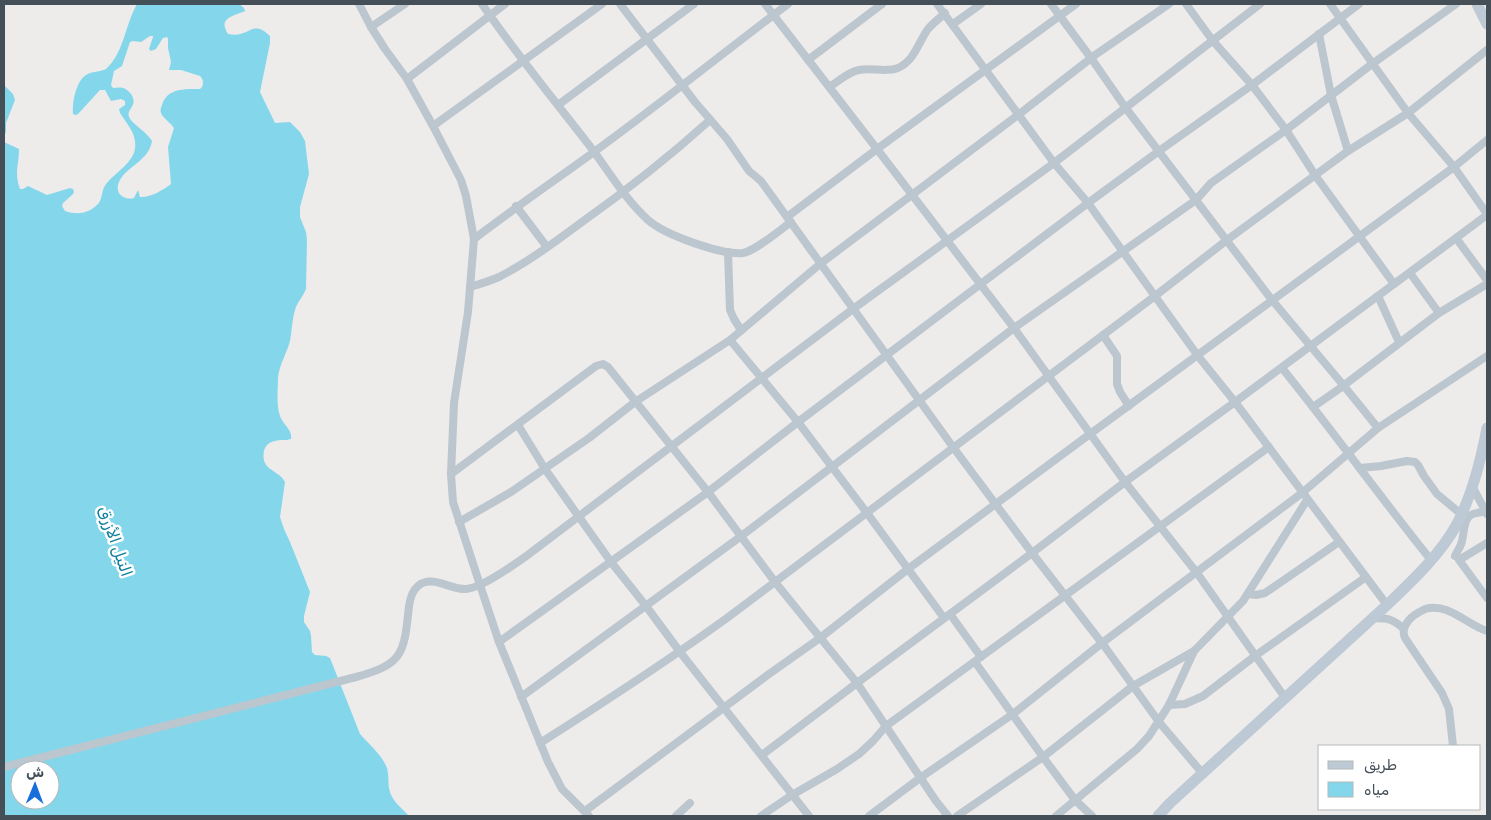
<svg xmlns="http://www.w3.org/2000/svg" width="1491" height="820" viewBox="0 0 1491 820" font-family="Rubik,'Noto Sans Arabic',sans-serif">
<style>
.water{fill:#84d7eb;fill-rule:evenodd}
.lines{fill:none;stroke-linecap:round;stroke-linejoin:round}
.street{stroke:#bcc6ce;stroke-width:8}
.secondary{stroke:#bdc9d5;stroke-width:11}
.labels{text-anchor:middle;stroke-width:5;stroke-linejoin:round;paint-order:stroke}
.water-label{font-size:16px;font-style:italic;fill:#0c7f9d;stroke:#fff}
</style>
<rect width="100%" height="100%" fill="#eeebeb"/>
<!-- water -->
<g class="water">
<path d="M137,4H239L244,8L245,11C235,16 217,17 228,34C250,39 251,18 270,36V43L260,92L275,123L290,122L300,132L305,141L309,174L300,207V217L306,232L307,240L306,289C303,297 297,302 295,310C292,320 292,330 290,341C287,353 279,365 278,378C278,389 276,405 280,416C283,425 293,430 291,439C285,441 280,439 275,441C269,442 265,446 264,451C260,471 280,470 285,482L280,517L284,529L290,542L310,592L304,616V622L310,631L311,636L312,652L315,655L326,656L330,658L360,734C369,744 382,755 387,768C389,775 388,782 389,788C391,801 401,807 409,816H4V142L19,149C19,165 14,173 20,189H23L28,186L47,195L70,188L73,189L74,192L73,194L63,203L62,206L65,211C77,215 87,214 97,205C103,200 101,190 106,184C115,173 134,162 135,148C137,134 127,124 120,113L119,109L125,105V101L121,99L111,101L105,90H100L78,114L76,115L73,114C72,103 76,81 86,75C92,71 100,72 106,69C124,53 125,25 137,4ZM150,36H153V37L149,49L151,51L156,49L163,38L167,37L168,39V48L171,62L169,70H181L200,76C204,80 204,86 200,89C185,89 167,88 162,105C161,107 160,110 161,113C163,118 171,123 174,128L168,147L171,184C163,190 150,198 140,197L138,190L134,198C123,201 113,192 120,180C128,166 149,160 152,141C147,132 132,124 129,117C126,108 139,106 131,94C125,87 122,87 113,88L111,85L114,71L122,66L130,42L133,41L141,42ZM20,770H50V800H20Z"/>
<path d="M4,85L13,94L15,100L6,123V132L4,136Z"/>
</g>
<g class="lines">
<!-- street -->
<g class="street">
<path d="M359,4L371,27L385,49L407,79L433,126L461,180L466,196L474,239L468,312L454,403L451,474L453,502L480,585L499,642L548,762L562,789L589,816"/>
<path d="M482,4C516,54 555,101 592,149C610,173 625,199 648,220C665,235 721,255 743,253C755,251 780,230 791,222"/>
<path d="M620,4L695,102L727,139L749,171L761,181L953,447L1032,553L1105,647L1159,722L1203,774"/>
<path d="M765,4L877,149L1014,328L1125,482L1197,573L1286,699"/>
<path d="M937,4L1054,163L1088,203L1198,356L1235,402L1387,605"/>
<path d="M1051,4L1091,58L1125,107L1272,300L1344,386L1378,428"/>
<path d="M1186,4L1213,41L1252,85L1286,130L1315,175L1394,284"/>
<path d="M1330,4L1408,113L1454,167L1487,214"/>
<path d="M953,24L981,4"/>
<path d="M371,27L405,4"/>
<path d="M1319,34L1331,95L1348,151"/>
<path d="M808,60L882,4"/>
<path d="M407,79L505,4"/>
<path d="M829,87C839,81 848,72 859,70C872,67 885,73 898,68C915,60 918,43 928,29C933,23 940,18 945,13"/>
<path d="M558,105L694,4"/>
<path d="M433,126L602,4"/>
<path d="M516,206L547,247"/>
<path d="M787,217L877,149L1076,4"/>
<path d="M1456,238L1487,280"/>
<path d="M474,239C513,209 554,181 594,152C660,104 723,53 788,4"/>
<path d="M728,252L730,310L734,319L741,330"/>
<path d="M1410,273L1439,313"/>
<path d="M470,287C480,284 490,281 499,277C528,262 555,242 582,222C627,190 669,157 710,120"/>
<path d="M1378,296L1399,342"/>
<path d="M1103,335L1117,356V384L1120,392L1129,406"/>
<path d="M730,340L798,422L867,513L944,618"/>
<path d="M1282,368C1333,431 1380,497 1431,560"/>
<path d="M1313,407L1339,389L1439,313L1487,284"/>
<path d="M518,425L545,469L611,562L646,606L680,652L809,816"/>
<path d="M1360,468L1381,466L1407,461L1415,462L1418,465L1424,476L1437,494L1461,514"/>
<path d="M451,474L596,366L603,364L608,367L708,492L775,582L857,683L936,801L948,816"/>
<path d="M1472,486L1487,514"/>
<path d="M459,522L511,492L589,438L635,402L730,340L820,264L1018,115L1095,55L1169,4"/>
<path d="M1487,543L1459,560L1487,598"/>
<path d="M1455,556C1457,551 1461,547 1462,541C1466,523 1462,512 1486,512"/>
<path d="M1248,594L1256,595L1265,593L1339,542"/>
<path d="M950,614L981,657"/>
<path d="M1373,618C1388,618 1393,619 1404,629"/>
<path d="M499,642L708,492L798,422L1088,203L1159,151L1252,85L1359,4"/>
<path d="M975,662L1043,757L1075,800L1092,816"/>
<path d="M521,697L740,537L1014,328L1196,200L1211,183L1286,130L1372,64L1456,4"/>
<path d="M1169,705L1185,704L1203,696L1255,656L1366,577"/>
<path d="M540,743C603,703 666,662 727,618L1155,296L1227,240L1348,151L1408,113L1487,50"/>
<path d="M1453,746L1449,709L1442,693L1405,638C1402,631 1404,626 1409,620C1413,615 1419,612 1425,609C1448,602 1467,625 1487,631"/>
<path d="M762,755L857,683L1032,553L1125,482L1235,402L1487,215"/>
<path d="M4,767L356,677C404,664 404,653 409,606C410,599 412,591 418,586C431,574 451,590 466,589C482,588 515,564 529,554L853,309L1054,163L1260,4"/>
<path d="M585,811L769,674L820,638L908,569L1090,434L1454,167L1487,140"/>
<path d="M676,816L690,803"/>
<path d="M761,816L792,795L837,769L859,754L873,741L886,726L1269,447"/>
<path d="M869,816L920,778L1013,714L1102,643L1302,493L1378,428L1487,356"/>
<path d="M957,816L1043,757L1133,686L1194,651"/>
<path d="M1056,816L1137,749L1149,736L1169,705L1194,651L1243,601L1307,500"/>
</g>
<!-- secondary -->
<g class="secondary">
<path d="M1477,4L1487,24"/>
<path d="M1158,816L1170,803L1387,605C1412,581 1440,555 1457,524C1472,495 1481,460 1487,428"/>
</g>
</g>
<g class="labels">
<!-- water labels -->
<g class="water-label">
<text transform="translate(116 541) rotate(71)" y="6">النيل الأزرق</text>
</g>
</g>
<!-- border -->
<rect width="1491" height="820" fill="none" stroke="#444f58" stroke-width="10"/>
<!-- legend -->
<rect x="1318" y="745" width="162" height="65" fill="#ffffff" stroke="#b4b9bc"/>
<rect x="1328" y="761" width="25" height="8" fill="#bdc9d5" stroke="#b4b9bc"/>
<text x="1364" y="770" font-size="15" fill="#444f58">طريق</text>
<rect x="1328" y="782" width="25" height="15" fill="#84d7eb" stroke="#b4b9bc"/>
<text x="1364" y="795" font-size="15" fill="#444f58">مياه</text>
<!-- north arrow -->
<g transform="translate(35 785) rotate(1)"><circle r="24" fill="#ffffff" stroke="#b4b9bc"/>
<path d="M0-4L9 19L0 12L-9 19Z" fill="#186fdb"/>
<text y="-8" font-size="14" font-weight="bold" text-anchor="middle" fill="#444f58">ش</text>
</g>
</svg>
